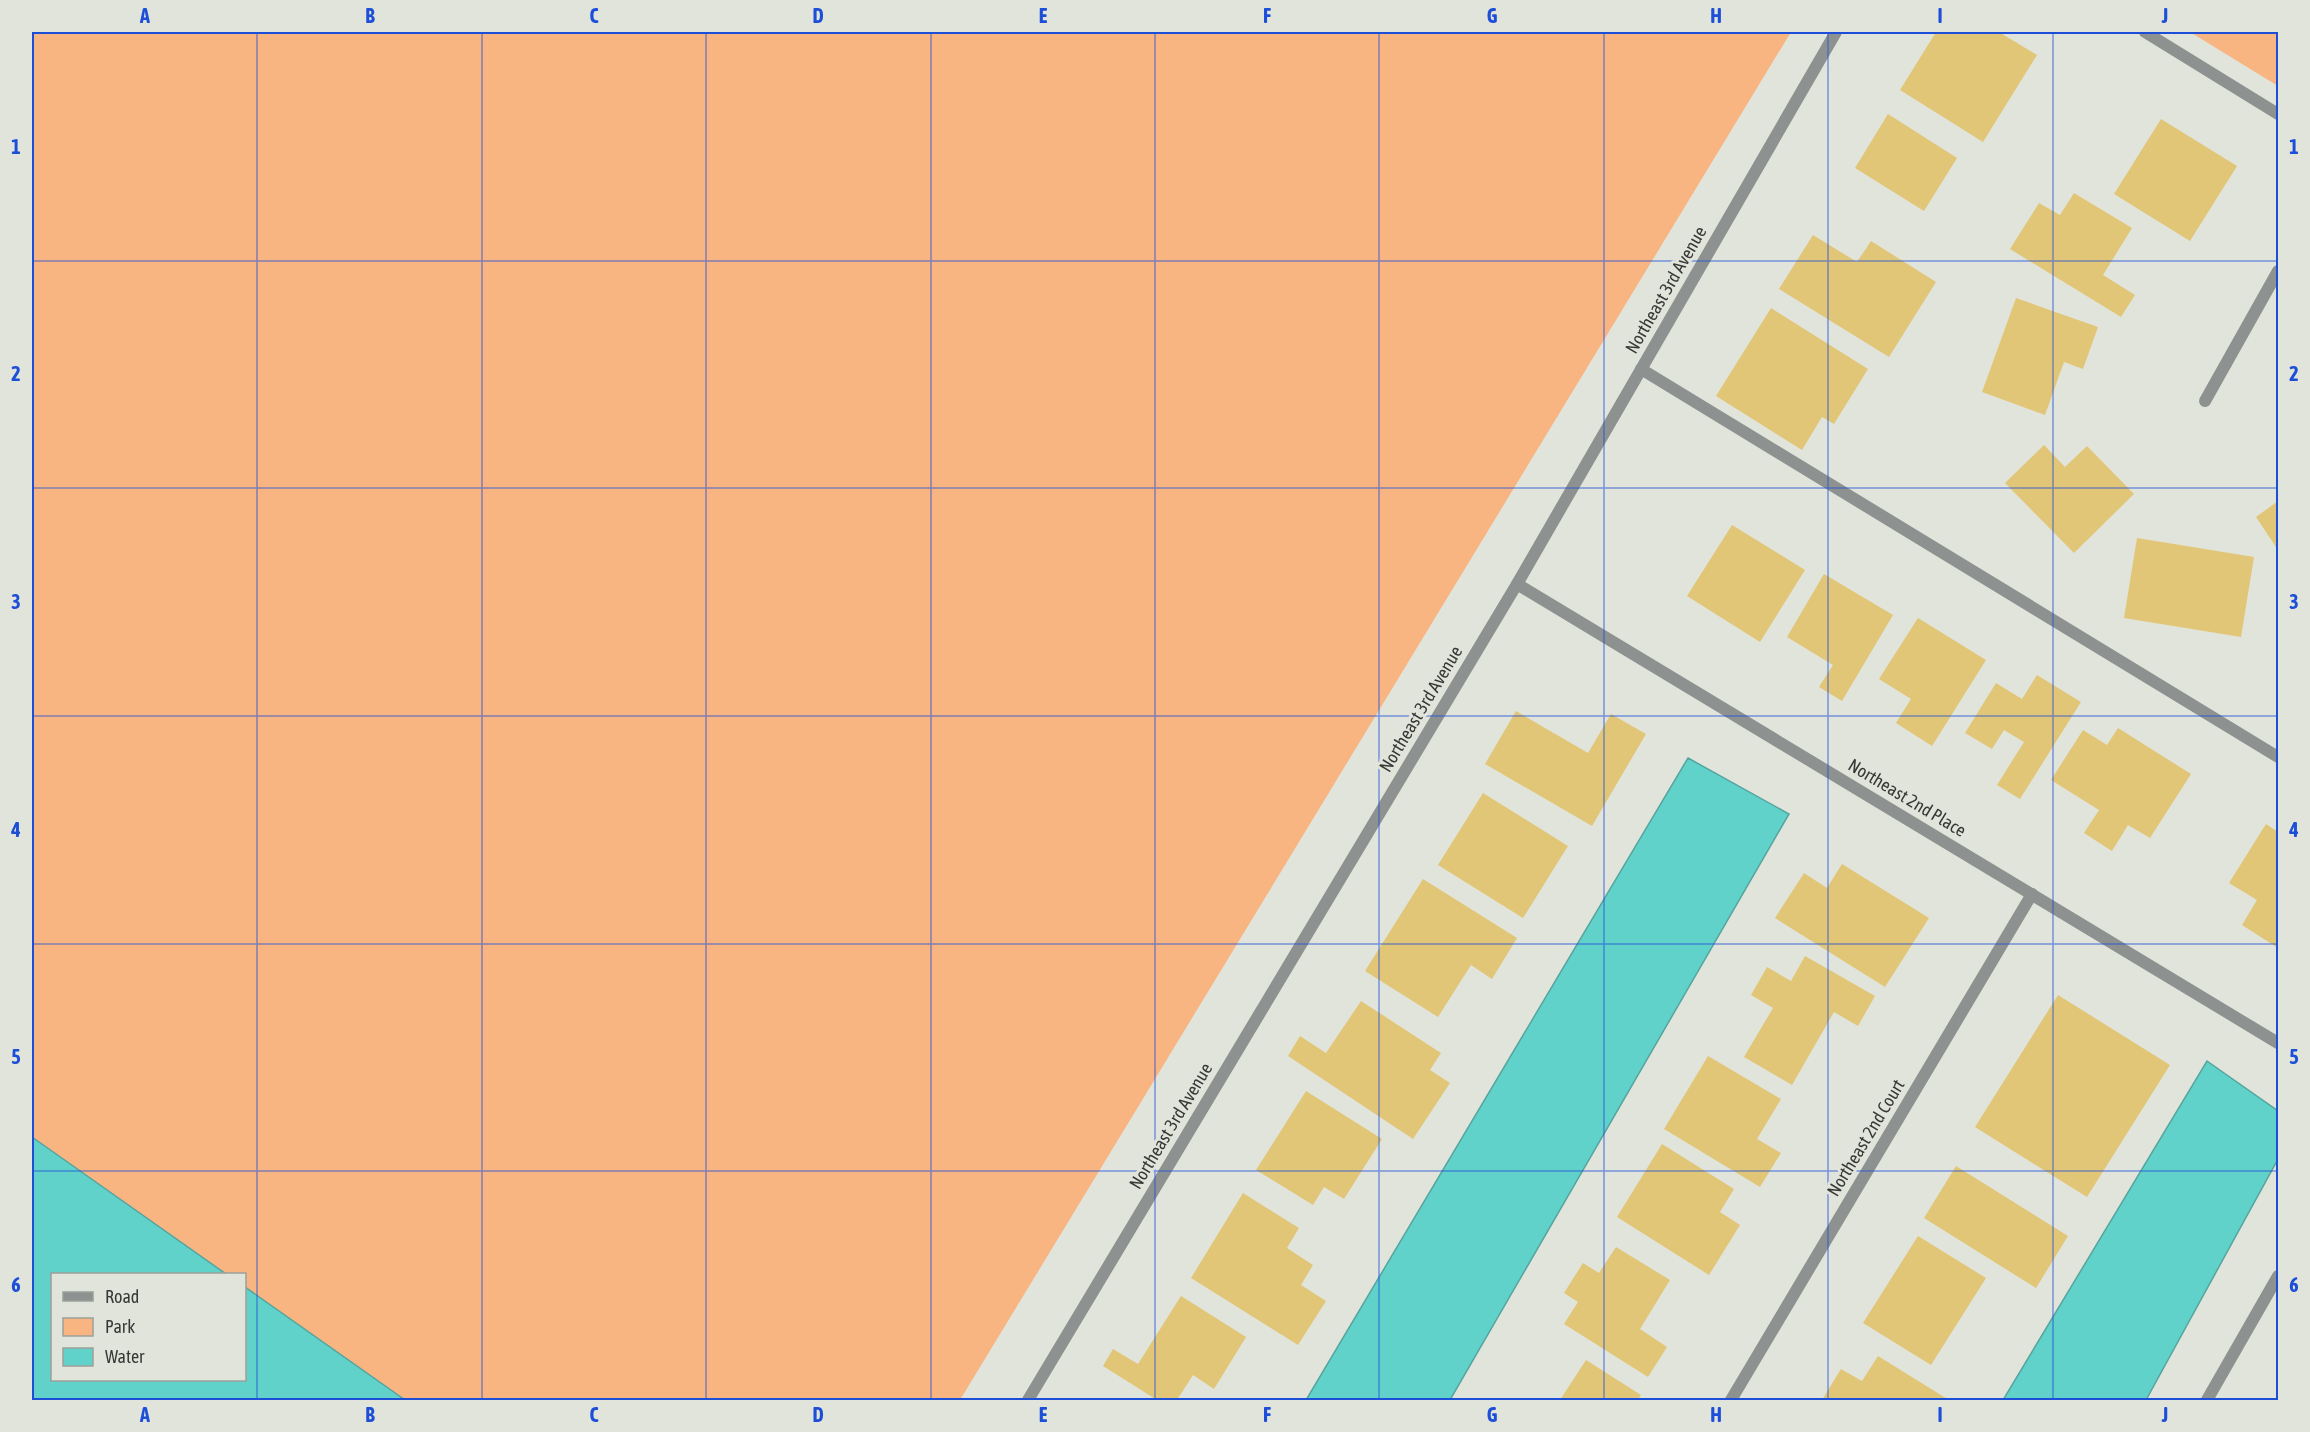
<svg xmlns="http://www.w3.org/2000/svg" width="2310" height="1432" viewBox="0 0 2310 1432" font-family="'Asap Condensed',sans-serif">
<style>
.green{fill:#f8b582}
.water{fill:#61d2ca;stroke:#55a49e;stroke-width:1.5}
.building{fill:#e1c677}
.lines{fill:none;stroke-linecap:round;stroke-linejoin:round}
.service{stroke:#8d918f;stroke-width:12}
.minor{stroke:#8d918f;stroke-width:12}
.grid{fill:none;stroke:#1d4ed8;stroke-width:1.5;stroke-opacity:0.55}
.labels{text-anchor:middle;stroke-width:6;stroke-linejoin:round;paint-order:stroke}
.street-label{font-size:18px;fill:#383936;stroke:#e1e4db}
.neatline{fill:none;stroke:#1d4ed8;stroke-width:2}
.grid-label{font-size:20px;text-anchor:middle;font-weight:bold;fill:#1d4ed8}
</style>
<rect width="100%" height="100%" fill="#e1e4db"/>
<!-- green -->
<g class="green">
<path d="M32,32H1791L960,1400H405L245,1287L244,1274H226L32,1137Z"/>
<path d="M2190,32H2278V86Z"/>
</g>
<!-- water -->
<g class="water">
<path d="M1688,758L1789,814L1450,1400H1306Z"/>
<path d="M2207,1061L2278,1111V1159L2146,1400H2003Z"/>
<path d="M32,1137L226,1274H52V1380H244L245,1287L405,1400H32Z"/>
</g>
<!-- building -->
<g class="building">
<path d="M1936,32H1999L2037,55L1983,142L1900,90Z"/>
<path d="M1888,114L1957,158L1924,211L1855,168Z"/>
<path d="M2161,119L2237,166L2190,241L2114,194Z"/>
<path d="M2074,193L2132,228L2103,275L2135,295L2121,317L2010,249L2039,203L2060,215Z"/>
<path d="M1813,235L1857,262L1871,241L1936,282L1889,357L1779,289Z"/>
<path d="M2016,298L2098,327L2083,369L2064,362L2045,415L1982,392Z"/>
<path d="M1771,308L1868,369L1834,424L1822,417L1802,450L1716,396Z"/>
<path d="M2044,445L2065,467L2087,446L2134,494L2074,553L2005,483Z"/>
<path d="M2278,501V550L2256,517Z"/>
<path d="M1732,525L1805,570L1760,642L1687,596Z"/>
<path d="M2137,538L2254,557L2241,637L2124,618Z"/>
<path d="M1824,574L1893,615L1842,701L1819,687L1833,665L1787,637Z"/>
<path d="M1918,618L1986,660L1932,746L1896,723L1911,699L1879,679Z"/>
<path d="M2037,675L2081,702L2020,799L1997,785L2024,742L2004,730L1992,749L1965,733L1996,683L2022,699Z"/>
<path d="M1516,711L1588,753L1611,714L1646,734L1592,826L1485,764Z"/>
<path d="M2118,728L2191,774L2150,838L2128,825L2112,851L2084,833L2099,810L2051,780L2083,730L2107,745Z"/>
<path d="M1483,793L1568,846L1523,918L1438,865Z"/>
<path d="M2266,824L2278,832V948L2242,925L2257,900L2229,883Z"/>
<path d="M1842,864L1929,918L1885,987L1775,918L1804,873L1827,888Z"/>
<path d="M1423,879L1517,938L1492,979L1471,965L1438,1017L1365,971Z"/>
<path d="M1805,956L1875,996L1858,1026L1834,1012L1792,1085L1744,1057L1773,1008L1751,995L1767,967L1791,981Z"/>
<path d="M2058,995L2170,1065L2087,1197L1975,1127Z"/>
<path d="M1361,1001L1441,1053L1430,1070L1450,1083L1413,1139L1288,1056L1300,1036L1326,1053Z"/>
<path d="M1708,1056L1781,1099L1757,1139L1781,1153L1760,1187L1664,1129Z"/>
<path d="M1306,1091L1382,1139L1344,1199L1324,1187L1313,1205L1256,1170Z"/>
<path d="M1662,1144L1734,1189L1720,1212L1740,1225L1709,1275L1617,1217Z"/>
<path d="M1956,1166L2068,1236L2036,1288L1924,1218Z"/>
<path d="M1243,1193L1299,1228L1287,1248L1313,1265L1301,1285L1326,1301L1298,1345L1191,1278Z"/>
<path d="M1918,1236L1986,1278L1931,1365L1863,1323Z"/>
<path d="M1616,1247L1670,1280L1640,1329L1667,1347L1648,1377L1564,1324L1578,1302L1564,1293L1583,1263L1599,1273Z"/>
<path d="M1181,1296L1246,1337L1214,1389L1193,1375L1177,1400H1157L1103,1366L1113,1349L1138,1364Z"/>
<path d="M1878,1356L1949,1400H1822L1841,1369L1862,1381Z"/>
<path d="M1586,1360L1641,1395L1638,1400H1560Z"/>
</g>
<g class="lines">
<!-- service -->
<path class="service" d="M1641,369L2278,757"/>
<!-- minor -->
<g class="minor">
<path d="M2145,32L2278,114"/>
<path d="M2205,401L2278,271"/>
<path d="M1517,584L2278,1043"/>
<path d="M1028,1400L1517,584L1836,32"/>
<path d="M1731,1400L2032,894"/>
<path d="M2207,1400L2278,1276"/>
</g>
</g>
<!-- grid -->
<path class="grid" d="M257,32V1400M482,32V1400M706,32V1400M931,32V1400M1155,32V1400M1379,32V1400M1604,32V1400M1828,32V1400M2053,32V1400M32,261H2278M32,488H2278M32,716H2278M32,944H2278M32,1171H2278"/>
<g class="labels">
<!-- street labels -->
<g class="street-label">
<text transform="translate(1666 290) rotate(-60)" y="6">Northeast 3rd Avenue</text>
<text transform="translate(1421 709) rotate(-59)" y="6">Northeast 3rd Avenue</text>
<text transform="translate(1907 798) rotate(31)" y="6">Northeast 2nd Place</text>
<text transform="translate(1171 1126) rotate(-59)" y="6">Northeast 3rd Avenue</text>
<text transform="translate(1866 1138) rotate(-59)" y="6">Northeast 2nd Court</text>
</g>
</g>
<!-- border -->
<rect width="2310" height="1432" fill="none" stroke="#e1e4db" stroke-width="66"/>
<!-- legend -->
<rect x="51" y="1273" width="195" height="108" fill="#e1e4db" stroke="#9da099" stroke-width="1.5"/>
<rect x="63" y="1292" width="30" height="9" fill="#8d918f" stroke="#9da099" stroke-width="1.5"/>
<text x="105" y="1303" font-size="18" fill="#383936">Road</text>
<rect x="63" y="1318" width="30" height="18" fill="#f8b582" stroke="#9da099" stroke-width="1.5"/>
<text x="105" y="1333" font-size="18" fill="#383936">Park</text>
<rect x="63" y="1348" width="30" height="18" fill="#61d2ca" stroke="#9da099" stroke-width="1.5"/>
<text x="105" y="1363" font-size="18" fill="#383936">Water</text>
<rect x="33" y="33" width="2244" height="1366" class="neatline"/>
<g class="grid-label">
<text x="145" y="23">A</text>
<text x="370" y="23">B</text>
<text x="594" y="23">C</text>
<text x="818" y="23">D</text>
<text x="1043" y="23">E</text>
<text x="1267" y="23">F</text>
<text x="1492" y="23">G</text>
<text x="1716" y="23">H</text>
<text x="1940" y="23">I</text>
<text x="2165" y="23">J</text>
<text x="16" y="154">1</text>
<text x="2294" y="154">1</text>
<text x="16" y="381">2</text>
<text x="2294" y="381">2</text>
<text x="16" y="609">3</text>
<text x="2294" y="609">3</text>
<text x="16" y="837">4</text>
<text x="2294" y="837">4</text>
<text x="16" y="1064">5</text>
<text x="2294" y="1064">5</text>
<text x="16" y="1292">6</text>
<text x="2294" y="1292">6</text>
<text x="145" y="1422">A</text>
<text x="370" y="1422">B</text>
<text x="594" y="1422">C</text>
<text x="818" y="1422">D</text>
<text x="1043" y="1422">E</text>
<text x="1267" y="1422">F</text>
<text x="1492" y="1422">G</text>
<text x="1716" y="1422">H</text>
<text x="1940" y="1422">I</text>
<text x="2165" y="1422">J</text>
</g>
</svg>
